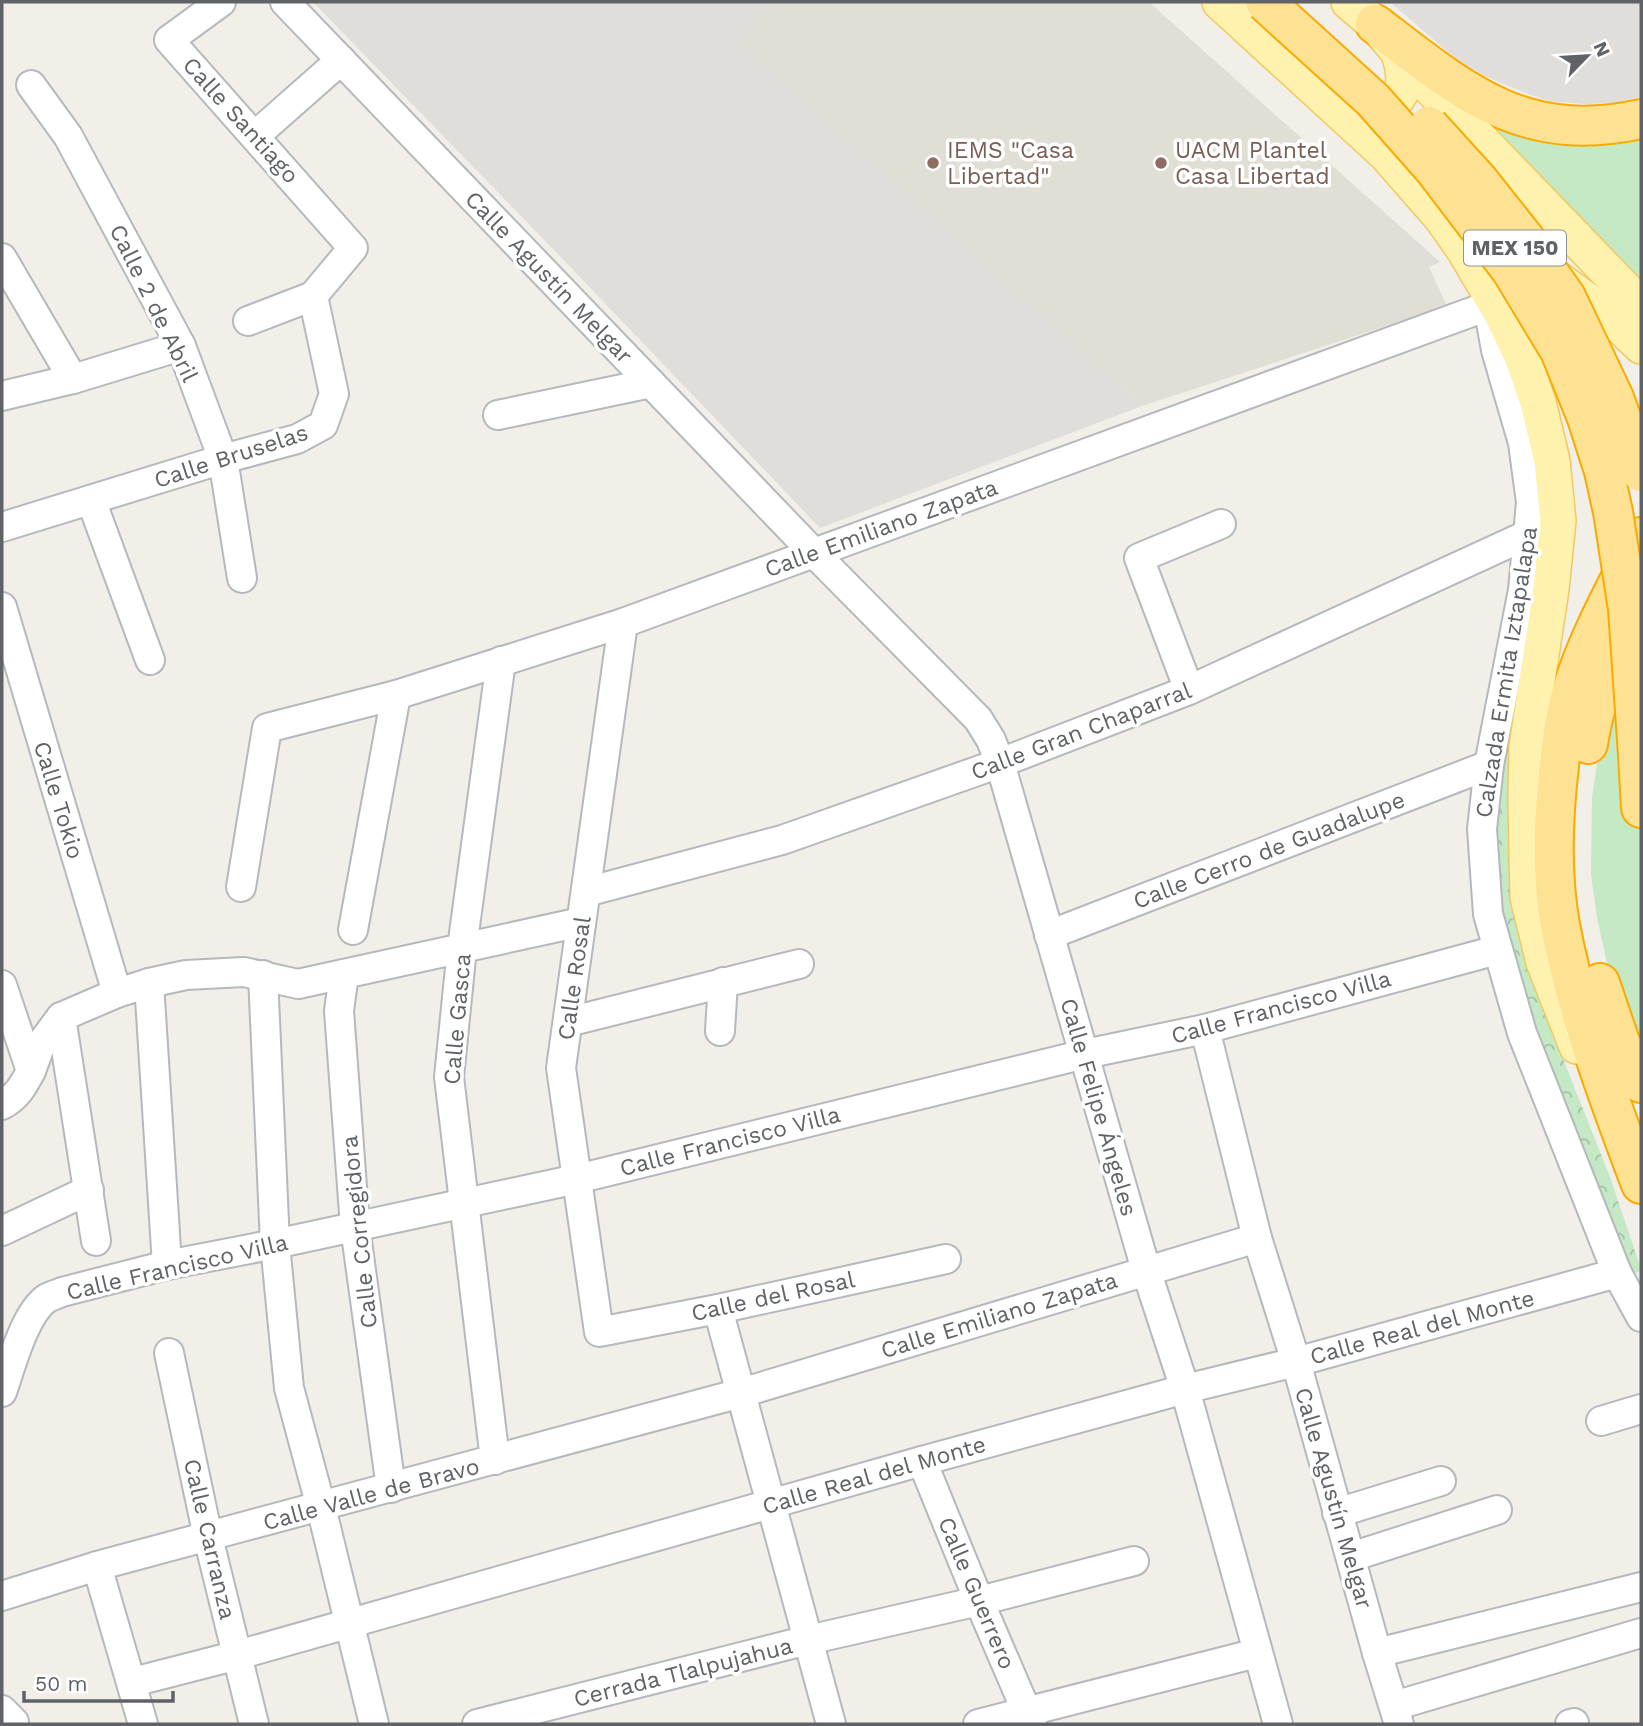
<svg xmlns="http://www.w3.org/2000/svg" width="1643" height="1726" viewBox="0 0 1643 1726" font-family="'Work Sans',sans-serif">
<style>
.industrial{fill:#e0deda}
.education{fill:#e1ded6}
.grass{fill:#c5e8c5}
.forest{fill:url(#forest-crowns)}
.lines{fill:none;stroke-linecap:round;stroke-linejoin:round}
.minor-casing{stroke:#b5b8bc;stroke-width:32}
.major-casing{stroke:#f2c960;stroke-width:38}
.highway-casing{stroke:#f9ab00;stroke-width:42}
.minor{stroke:#fff;stroke-width:28}
.major{stroke:#fff2af;stroke-width:35}
.highway{stroke:#fde293;stroke-width:38}
.highway-bridge-casing{stroke:#f9ab00;stroke-width:42;stroke-linecap:butt}
.highway-bridge{stroke:#fde293;stroke-width:38}
.education-dot{fill:#8d6e63;stroke:#fff;stroke-width:2.5}
.labels{text-anchor:middle;stroke-width:7;stroke-linejoin:round;paint-order:stroke}
.shield{fill:#fff;stroke:#8f9295;stroke-width:2}
.shield-label{font-size:21px;font-weight:bold;fill:#5f6368}
.street-label{font-size:23px;fill:#5f6368;stroke:#fff}
.education-label{font-size:23px;fill:#785e54;stroke:#fff;text-anchor:start}
</style>
<defs>
<pattern id="forest-crowns" width="20" height="18" patternUnits="userSpaceOnUse" patternTransform="scale(1.75)"><rect width="20" height="18" fill="#c5e8c5"/><path d="M2 6a3 3 0 1 1 6 0M12 15a3 3 0 1 1 6 0" fill="none" stroke="#a3c0a4"/></pattern>
</defs>
<rect width="100%" height="100%" fill="#f1efe8"/>
<!-- industrial -->
<g class="industrial">
<path d="M313,2H775L740,42L1142,406L820,528L555,251Z"/>
<path d="M1390,2H1641V97L1613,103L1584,104L1549,101L1530,95L1487,77L1456,59Z"/>
</g>
<!-- education -->
<path class="education" d="M775,2H1149L1440,262L1429,267L1447,306L1142,406L739,42Z"/>
<!-- grass -->
<g class="grass">
<path d="M1465,103L1641,130V279L1613,254Z"/>
<path d="M1627,684L1641,763V1058L1610,976L1597,918L1591,874L1592,798L1603,721Z"/>
</g>
<!-- forest -->
<path class="forest" d="M1518,678L1525,681L1509,818L1511,849L1533,972L1546,1016L1610,1177L1641,1269V1271L1628,1275L1530,1024L1507,947L1496,879L1495,803Z"/>
<g class="lines">
<defs>
<g id="minor">
<path d="M221,2L169,40L353,248L313,296L248,321"/>
<path d="M285,2L813,552L978,719L991,740L1000,763L1146,1270L1185,1389L1278,1724"/>
<path d="M31,85L68,136L181,346L223,459L242,578"/>
<path d="M256,135L341,60"/>
<path d="M2,258L73,379"/>
<path d="M1493,303L1488,306L1496,350L1523,443L1531,502L1523,590L1489,765L1482,829L1488,914L1522,1033L1617,1273L1641,1317"/>
<path d="M2,396L73,379L181,346"/>
<path d="M498,415L651,383"/>
<path d="M91,500L150,660"/>
<path d="M2,527L223,459L297,439L323,425L334,394L313,296"/>
<path d="M2,607L117,993"/>
<path d="M623,623L561,1068L599,1332L718,1309L946,1259"/>
<path d="M1189,690L1139,558L1221,524"/>
<path d="M241,887L267,728L396,695L623,623L1488,306"/>
<path d="M586,892L782,840L1000,763L1189,690L1542,528"/>
<path d="M353,930L396,695"/>
<path d="M1049,935L1489,765"/>
<path d="M344,974L339,1011L355,1227L391,1488"/>
<path d="M263,975L275,1244L289,1388L321,1507L374,1724"/>
<path d="M149,983L167,1265"/>
<path d="M2,985L31,1071C23,1086 17,1097 2,1105"/>
<path d="M61,1017L96,1241"/>
<path d="M568,1022L799,964"/>
<path d="M1205,1029L1257,1238L1296,1362L1377,1653L1399,1724"/>
<path d="M720,1031L723,982"/>
<path d="M31,1071L41,1044L61,1017L117,993L149,983L186,975L244,972L298,984L581,922"/>
<path d="M2,1231L89,1190"/>
<path d="M718,1309L831,1724"/>
<path d="M169,1353L208,1537L254,1724"/>
<path d="M2,1392C11,1367 24,1314 47,1298C51,1296 58,1294 62,1292L167,1265L275,1244L577,1179L1085,1054L1205,1029L1497,950"/>
<path d="M1601,1421L1641,1409"/>
<path d="M495,1460L449,1077L462,948L501,661"/>
<path d="M922,1461L979,1601L1032,1724"/>
<path d="M1337,1513L1441,1481"/>
<path d="M1351,1557L1497,1510"/>
<path d="M97,1566L143,1724"/>
<path d="M2,1596L97,1566L741,1393L1257,1238"/>
<path d="M1377,1653L1641,1587"/>
<path d="M133,1682L238,1655L922,1461L1185,1389L1296,1362L1617,1273"/>
<path d="M1394,1706L1641,1633"/>
<path d="M2,1710L14,1722"/>
<path d="M477,1724L808,1640L979,1601L1134,1561"/>
<path d="M978,1724L1257,1653"/>
<path d="M1570,1724L1574,1723"/>
</g>
<g id="major">
<path d="M1220,2L1386,154L1442,218L1465,251L1501,312L1522,356L1538,402L1552,461L1558,521L1551,589L1527,747L1526,800L1528,897L1544,962L1577,1046"/>
<path d="M1349,2L1375,24L1424,81L1641,306"/>
<path d="M1352,106C1399,114 1414,91 1397,48"/>
<path d="M1553,276L1615,321L1641,346"/>
</g>
<g id="highway">
<path d="M1375,24C1463,91 1522,145 1641,119"/>
<path d="M1641,537C1620,581 1594,626 1578,672C1567,702 1562,734 1559,766C1553,816 1551,875 1560,925C1577,1014 1609,1100 1641,1184"/>
<path d="M1640,723L1638,755L1641,808"/>
<path d="M1588,744C1594,703 1609,666 1625,629"/>
<path d="M1600,983L1620,1042L1641,1083"/>
</g>
</defs>
<!-- minor casing -->
<use href="#minor" class="minor-casing"/>
<!-- major casing -->
<use href="#major" class="major-casing"/>
<!-- highway casing -->
<use href="#highway" class="highway-casing"/>
<!-- minor -->
<use href="#minor" class="minor"/>
<!-- major -->
<use href="#major" class="major"/>
<!-- highway -->
<use href="#highway" class="highway"/>
<defs>
<g id="highway-bridge">
<path d="M1265,2L1373,100L1434,169L1511,270L1560,351L1587,418L1604,471L1613,512L1628,609L1638,755"/>
<path d="M1429,126L1479,181L1525,239L1566,297L1614,398L1641,472"/>
</g>
</defs>
<!-- highway-bridge casing -->
<use href="#highway-bridge" class="highway-bridge-casing"/>
<!-- highway-bridge -->
<use href="#highway-bridge" class="highway-bridge"/>
</g>
<!-- markers -->
<g class="education-dot">
<circle cx="933" cy="163" r="7"/>
<circle cx="1161" cy="163" r="7"/>
</g>
<g class="labels">
<!-- shield labels -->
<rect class="shield" x="1464" y="230.5" width="102" height="35" rx="5"/>
<g class="shield-label">
<text x="1515" y="255">MEX 150</text>
</g>
<!-- street labels -->
<g class="street-label">
<text transform="translate(241 120) rotate(48)" y="8">Calle Santiago</text>
<text transform="translate(549 277) rotate(46)" y="8">Calle Agustín Melgar</text>
<text transform="translate(154 303) rotate(64)" y="8">Calle 2 de Abril</text>
<text transform="translate(231 456) rotate(-18)" y="8">Calle Bruselas</text>
<text transform="translate(881 528) rotate(-20)" y="8">Calle Emiliano Zapata</text>
<text transform="translate(1506 672) rotate(-81)" y="8">Calzada Ermita Iztapalapa</text>
<text transform="translate(1081 731) rotate(-21)" y="8">Calle Gran Chaparral</text>
<text transform="translate(59 800) rotate(73)" y="8">Calle Tokio</text>
<text transform="translate(1269 850) rotate(-21)" y="8">Calle Cerro de Guadalupe</text>
<text transform="translate(574 978) rotate(-82)" y="8">Calle Rosal</text>
<text transform="translate(1281 1007) rotate(-15)" y="8">Calle Francisco Villa</text>
<text transform="translate(457 1019) rotate(-85)" y="8">Calle Gasca</text>
<text transform="translate(1099 1107) rotate(74)" y="8">Calle Felipe Ángeles</text>
<text transform="translate(730 1141) rotate(-14)" y="8">Calle Francisco Villa</text>
<text transform="translate(359 1232) rotate(-96)" y="8">Calle Corregidora</text>
<text transform="translate(177 1267) rotate(-13)" y="8">Calle Francisco Villa</text>
<text transform="translate(773 1296) rotate(-12)" y="8">Calle del Rosal</text>
<text transform="translate(999 1315) rotate(-17)" y="8">Calle Emiliano Zapata</text>
<text transform="translate(1422 1327) rotate(-15)" y="8">Calle Real del Monte</text>
<text transform="translate(874 1475) rotate(-16)" y="8">Calle Real del Monte</text>
<text transform="translate(371 1494) rotate(-15)" y="8">Calle Valle de Bravo</text>
<text transform="translate(1334 1498) rotate(74)" y="8">Calle Agustín Melgar</text>
<text transform="translate(210 1539) rotate(77)" y="8">Calle Carranza</text>
<text transform="translate(977 1593) rotate(67)" y="8">Calle Guerrero</text>
<text transform="translate(683 1672) rotate(-14)" y="8">Cerrada Tlalpujahua</text>
</g>
<!-- education labels -->
<g class="education-label">
<text x="947" y="158">IEMS "Casa<tspan x="947" dy="26">Libertad"</tspan></text>
<text x="1175" y="158">UACM Plantel<tspan x="1175" dy="26">Casa Libertad</tspan></text>
</g>
</g>
<!-- border -->
<rect width="1643" height="1726" fill="none" stroke="#5f6368" stroke-width="7"/>
<!-- north arrow -->
<g transform="translate(1587 56) rotate(65)" stroke="#ffffff" stroke-width="5" paint-order="stroke">
<path d="M0-5L12 26L0 18L-12 26Z" fill="#5f6368"/>
<text y="-10" font-size="19" font-weight="bold" text-anchor="middle" fill="#5f6368">N</text>
</g>
<!-- scale -->
<path d="M24 1691v10h149v-10" fill="none" stroke="#5f6368" stroke-width="3.5"/>
<text x="35" y="1691" font-size="21" fill="#5f6368" stroke="#ffffff" stroke-width="5" paint-order="stroke">50 m</text>
</svg>
